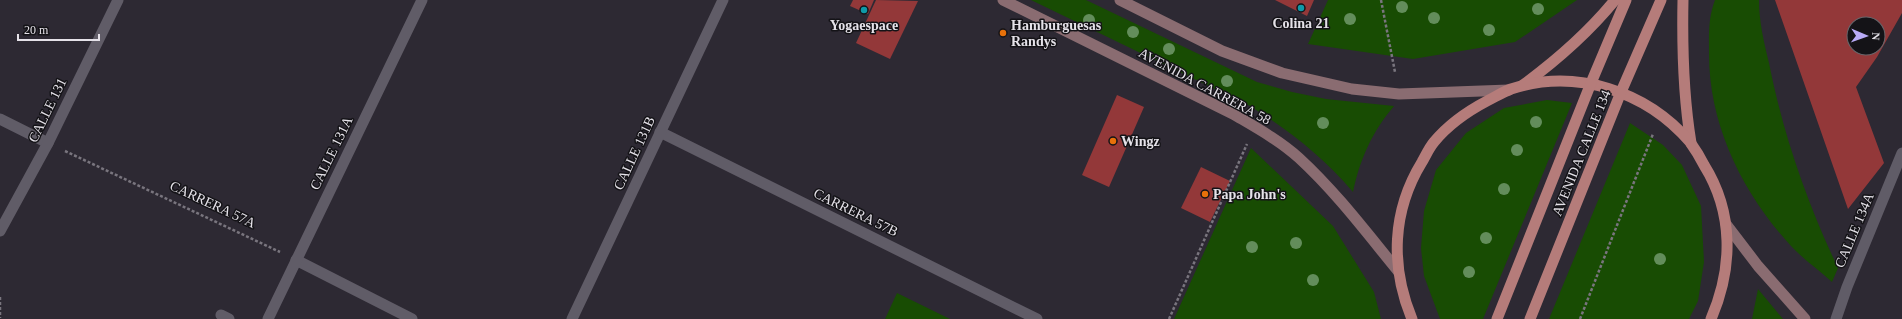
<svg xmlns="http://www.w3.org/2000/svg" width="1902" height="319" viewBox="0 0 1902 319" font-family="Georgia,serif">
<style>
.green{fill:#184c03}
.building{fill:#933839;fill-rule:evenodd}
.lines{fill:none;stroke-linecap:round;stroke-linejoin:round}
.path{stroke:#79757e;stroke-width:2.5;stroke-dasharray:3 2;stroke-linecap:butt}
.service{stroke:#605c67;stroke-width:11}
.minor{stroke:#605c67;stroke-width:11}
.secondary{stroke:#8a6c71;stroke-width:11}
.primary{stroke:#b57c7a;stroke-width:11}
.tree{fill:#638d5b}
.culture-dot{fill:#0f9aa8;stroke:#141317;stroke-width:1.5}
.food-dot{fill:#e8710a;stroke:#141317;stroke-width:1.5}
.labels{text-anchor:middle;stroke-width:3;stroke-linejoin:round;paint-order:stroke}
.poi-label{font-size:14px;font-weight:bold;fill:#e5e2e9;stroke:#141317;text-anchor:start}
.street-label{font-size:14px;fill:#e5e2e9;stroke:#141317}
</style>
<rect width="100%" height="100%" fill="#2d2933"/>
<!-- green -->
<g class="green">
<path d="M1031,0H1086L1257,82L1292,92L1326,99L1394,106C1372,132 1360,159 1353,192C1321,155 1291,132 1250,106Z"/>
<path d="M1328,0H1577L1515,42L1413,59L1308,44Z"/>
<path d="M1715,0H1759C1759,22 1764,42 1769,63C1783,134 1807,203 1838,268L1832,282C1819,270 1803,259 1791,246C1743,194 1709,126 1709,54C1709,35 1708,18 1715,0Z"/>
<path d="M1547,100L1572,103L1483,319H1440L1424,276L1421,248L1424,211L1436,170L1466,133L1504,108Z"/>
<path d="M1630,123L1663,145L1682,165L1701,206L1704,262L1698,301L1689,319H1549Z"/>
<path d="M1251,148L1333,226L1374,292L1381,319H1174Z"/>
<path d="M1758,289L1783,319H1752Z"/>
<path d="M897,293L950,319H885Z"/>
</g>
<!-- building -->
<g class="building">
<path d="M853,0H874L868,14L850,6Z"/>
<path d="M876,0L918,1L890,59L856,43Z"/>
<path d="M1275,0H1314L1307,16Z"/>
<path d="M1775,0H1902V13L1877,57L1856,87L1884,163L1848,209ZM1854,24H1878V48H1854Z"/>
<path d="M1117,95L1144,107L1109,187L1082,175Z"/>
<path d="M1201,167L1230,181L1210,222L1181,208Z"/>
</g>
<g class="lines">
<!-- path -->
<g class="path">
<path d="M1381,0L1395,72"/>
<path d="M65,151L280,252"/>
<path d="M0,297V318"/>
<path d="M1169,319L1247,144"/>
<path d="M1580,319L1653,134"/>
</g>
<!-- service -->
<g class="service">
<path d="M221,315L229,319"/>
<path d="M1836,319L1847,287L1902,153"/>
</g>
<!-- minor -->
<g class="minor">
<path d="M0,119L48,143"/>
<path d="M660,132L1037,319"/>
<path d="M0,231L48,143L118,0"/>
<path d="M296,260L412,319"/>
<path d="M268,319L422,0"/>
<path d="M572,319L723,0"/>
</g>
<!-- secondary -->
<g class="secondary">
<path d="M1003,0L1233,114C1255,127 1279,140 1299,158C1336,192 1366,232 1398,271"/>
<path d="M1120,0L1222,51L1282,73L1352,89L1399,94L1509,90"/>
<path d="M1726,224L1758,266L1805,319"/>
</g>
<!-- primary -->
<g class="primary">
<path d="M1683,0C1682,49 1683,94 1691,143"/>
<path d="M1523,85C1557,60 1588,33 1615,0"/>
<path d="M1412,319C1390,266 1392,211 1422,162C1426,155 1429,148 1434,142C1448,125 1468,111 1487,101C1495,97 1503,92 1511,89C1576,68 1646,91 1690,142C1695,149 1700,157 1704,165C1734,213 1733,268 1711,319"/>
<path d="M1497,319L1591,83L1626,0"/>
<path d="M1530,319L1621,92L1661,0"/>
</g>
</g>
<!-- trees -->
<g class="tree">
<circle cx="1402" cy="7" r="6"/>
<circle cx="1538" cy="9" r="6"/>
<circle cx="1434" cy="18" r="6"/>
<circle cx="1350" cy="19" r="6"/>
<circle cx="1089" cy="20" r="6"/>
<circle cx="1489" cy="30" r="6"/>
<circle cx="1133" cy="32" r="6"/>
<circle cx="1169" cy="49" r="6"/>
<circle cx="1227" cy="81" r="6"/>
<circle cx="1536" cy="122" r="6"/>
<circle cx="1323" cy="123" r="6"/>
<circle cx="1517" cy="150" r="6"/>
<circle cx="1504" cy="189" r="6"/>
<circle cx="1486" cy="238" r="6"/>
<circle cx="1296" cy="243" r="6"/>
<circle cx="1252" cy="247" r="6"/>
<circle cx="1660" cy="259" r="6"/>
<circle cx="1469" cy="272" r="6"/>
<circle cx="1313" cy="280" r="6"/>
</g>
<!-- markers -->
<g class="culture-dot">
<circle cx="1301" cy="8" r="4"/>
<circle cx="864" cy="10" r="4"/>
</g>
<g class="food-dot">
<circle cx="1003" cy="33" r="4"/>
<circle cx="1113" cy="141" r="4"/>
<circle cx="1205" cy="194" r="4"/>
</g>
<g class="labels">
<!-- poi labels -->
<g class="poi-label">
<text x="1301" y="28" text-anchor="middle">Colina 21</text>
<text x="864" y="30" text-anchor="middle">Yogaespace</text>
<text x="1011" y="30">Hamburguesas<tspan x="1011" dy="16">Randys</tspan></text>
<text x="1121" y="146">Wingz</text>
<text x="1213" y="199">Papa John's</text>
</g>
<!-- street labels -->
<g class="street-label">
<text transform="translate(1205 86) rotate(28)" y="5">AVENIDA CARRERA 58</text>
<text transform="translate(47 110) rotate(-64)" y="5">CALLE 131</text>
<text transform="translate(331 153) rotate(-64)" y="5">CALLE 131A</text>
<text transform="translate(634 153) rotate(-65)" y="5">CALLE 131B</text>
<text transform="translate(1581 153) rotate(-68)" y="5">AVENIDA CALLE 134</text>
<text transform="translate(213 204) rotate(25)" y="5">CARRERA 57A</text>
<text transform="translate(856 212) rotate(26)" y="5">CARRERA 57B</text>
<text transform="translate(1854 230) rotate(-67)" y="5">CALLE 134A</text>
</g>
</g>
<!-- north arrow -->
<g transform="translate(1866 36) rotate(92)"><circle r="19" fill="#141317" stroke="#68666b"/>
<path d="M0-3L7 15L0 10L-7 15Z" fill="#b9abf7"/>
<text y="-6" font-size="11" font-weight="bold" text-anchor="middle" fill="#e5e2e9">N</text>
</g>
<!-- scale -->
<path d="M18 34v6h81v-6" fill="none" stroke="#e5e2e9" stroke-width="2"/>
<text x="24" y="34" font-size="12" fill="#e5e2e9" stroke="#141317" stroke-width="3" paint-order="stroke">20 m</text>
</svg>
